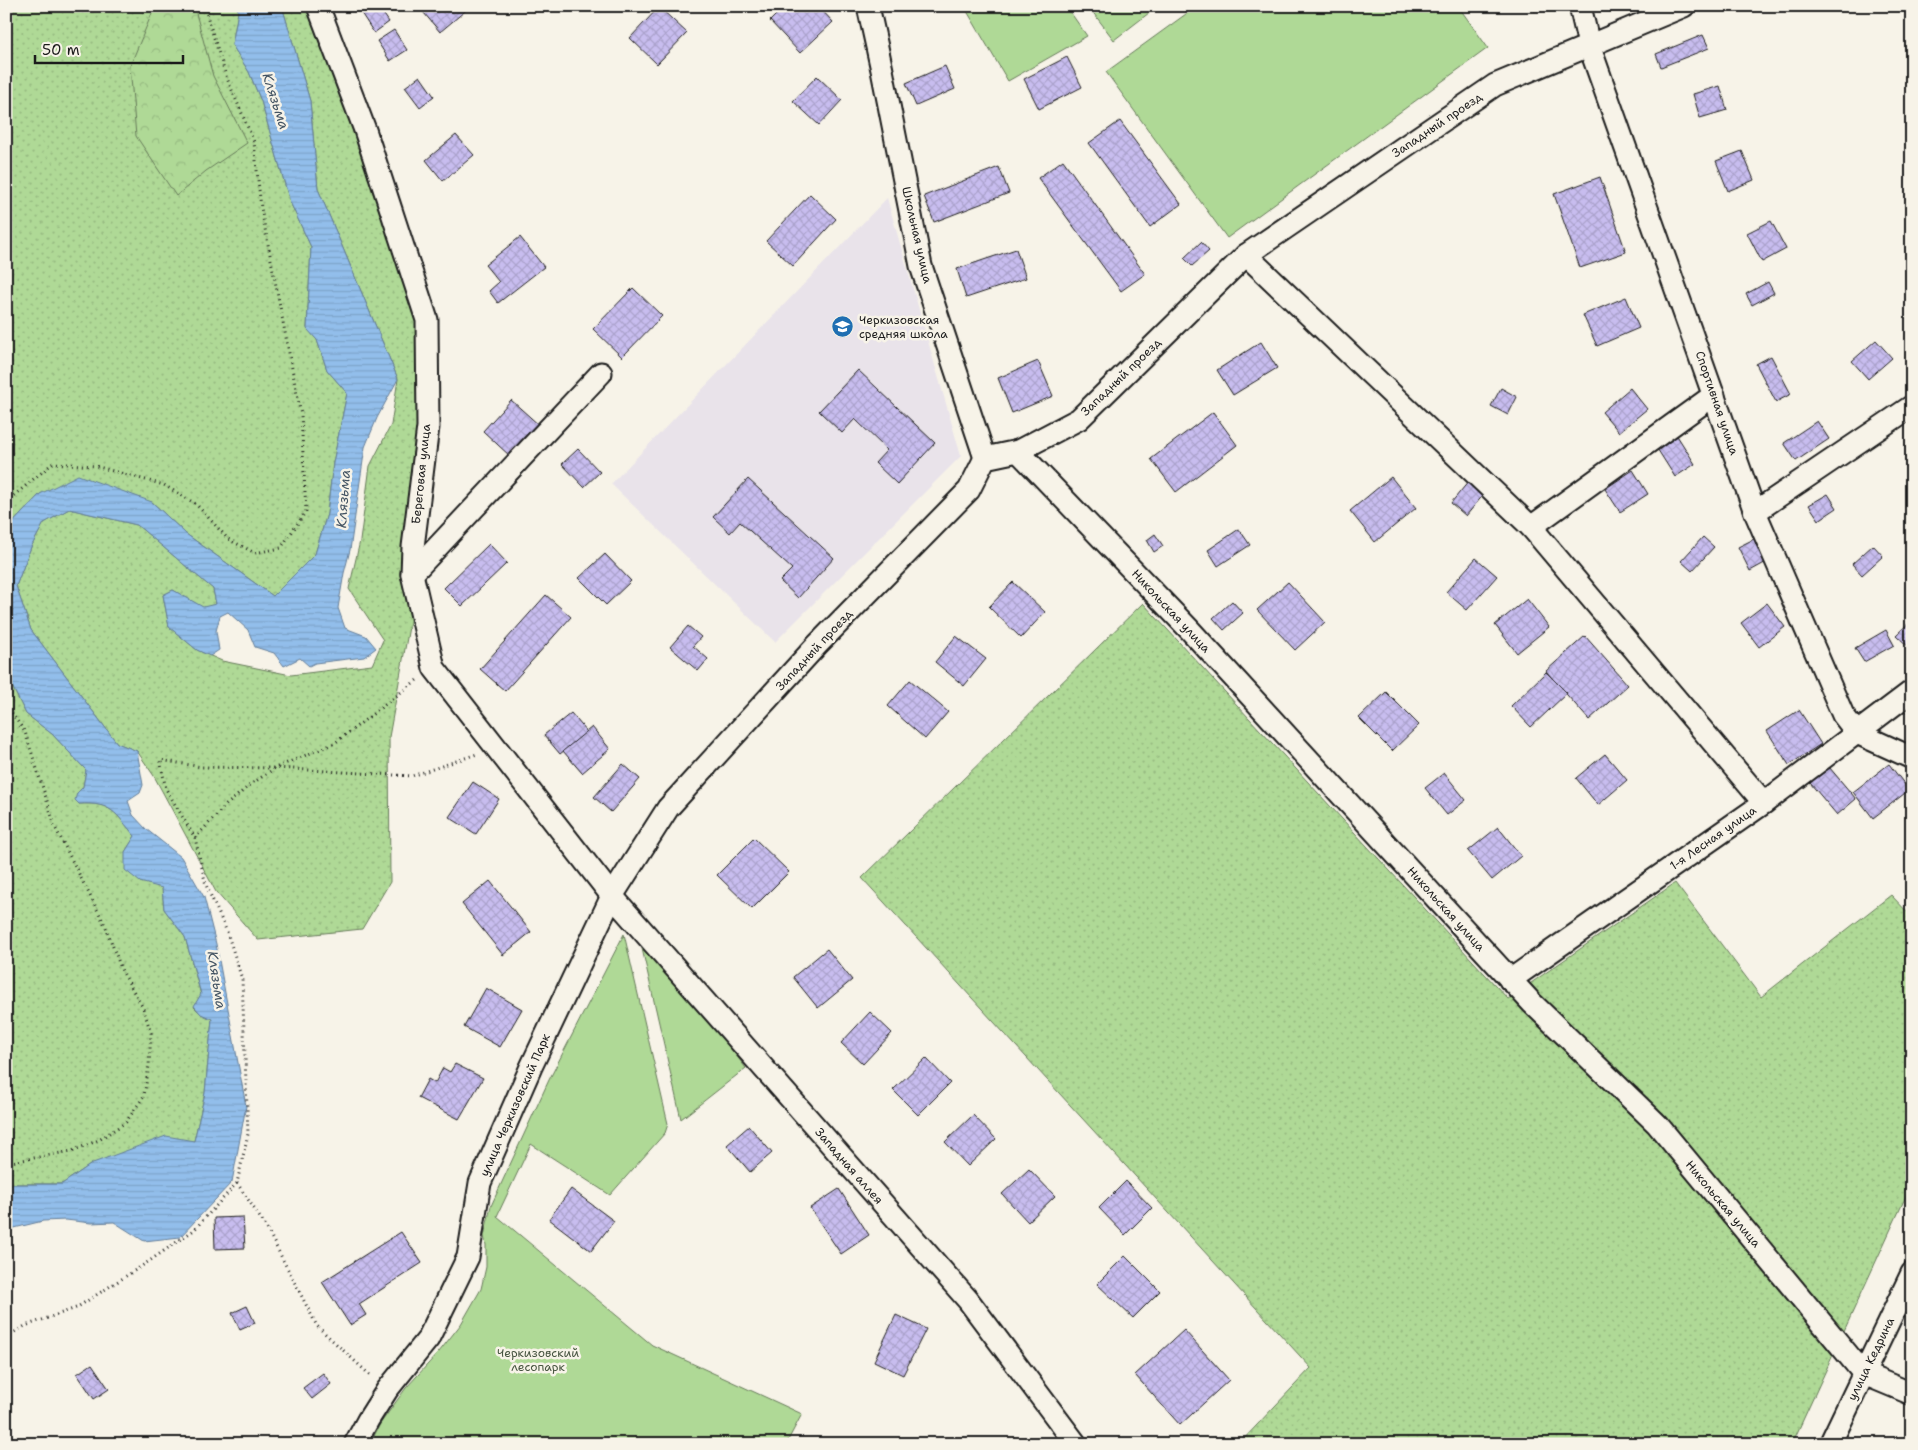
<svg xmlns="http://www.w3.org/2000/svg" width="1918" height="1450" viewBox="0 0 1918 1450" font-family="'Shantell Sans',sans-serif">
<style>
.built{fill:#e9e3ea}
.grass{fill:url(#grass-dots);stroke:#667a59}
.forest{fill:url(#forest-crowns);stroke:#667a59}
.park{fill:#afd996;stroke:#667a59}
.water{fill:url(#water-rules);stroke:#637d98}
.building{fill:url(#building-cross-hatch);stroke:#1c1c1c}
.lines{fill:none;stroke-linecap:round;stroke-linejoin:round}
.minor-casing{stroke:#1c1c1c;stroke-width:25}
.path{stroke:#1c1c1c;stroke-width:3;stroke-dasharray:1 4;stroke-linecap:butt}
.minor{stroke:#f7f3e8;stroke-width:21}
.labels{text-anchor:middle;stroke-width:5;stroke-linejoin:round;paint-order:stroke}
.street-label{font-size:12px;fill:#1c1c1c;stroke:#f7f3e8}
.poi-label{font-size:12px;fill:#1c1c1c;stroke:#f7f3e8;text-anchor:start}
.park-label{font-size:12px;fill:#485541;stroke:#f7f3e8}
.water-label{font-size:14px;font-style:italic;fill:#455564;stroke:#f7f3e8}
</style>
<defs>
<pattern id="grass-dots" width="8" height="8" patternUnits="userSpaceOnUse" patternTransform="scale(1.25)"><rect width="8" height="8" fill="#afd996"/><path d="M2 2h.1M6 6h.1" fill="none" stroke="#96ba81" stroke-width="1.8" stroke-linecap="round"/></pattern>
<pattern id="forest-crowns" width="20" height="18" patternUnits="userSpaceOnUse" patternTransform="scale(1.25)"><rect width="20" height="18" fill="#afd996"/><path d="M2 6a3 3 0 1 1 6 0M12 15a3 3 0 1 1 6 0" fill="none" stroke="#96ba81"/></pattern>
<pattern id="water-rules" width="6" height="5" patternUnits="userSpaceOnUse" patternTransform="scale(1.25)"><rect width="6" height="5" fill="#92beeb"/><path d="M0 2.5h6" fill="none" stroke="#7da3c9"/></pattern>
<pattern id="building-cross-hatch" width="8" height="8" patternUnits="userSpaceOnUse" patternTransform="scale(1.25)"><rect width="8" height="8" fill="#c8bdef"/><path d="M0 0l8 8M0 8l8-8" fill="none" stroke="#aba2cc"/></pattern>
</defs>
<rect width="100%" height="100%" fill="#f7f3e8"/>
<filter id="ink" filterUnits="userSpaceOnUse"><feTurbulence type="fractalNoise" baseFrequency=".02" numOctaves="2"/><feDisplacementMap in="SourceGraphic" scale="10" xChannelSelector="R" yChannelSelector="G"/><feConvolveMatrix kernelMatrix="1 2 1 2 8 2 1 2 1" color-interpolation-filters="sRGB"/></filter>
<g filter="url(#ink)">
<!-- built -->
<path class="built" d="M887,198L961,456L775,642L611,484Z"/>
<!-- grass -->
<g class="grass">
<path d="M6,6H237L238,12L232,45L249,72L261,101L290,202L311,247L307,328L317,340L327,370L347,393L333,463L327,514L315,554L273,596L186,534L152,502L40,494L6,530Z"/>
<path d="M282,6H315L427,320L422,555L389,737L390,882L362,929L258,940L216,892L154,776L137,751L117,743L31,630L16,586L31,547L44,523L69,509L137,525L213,589L216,604L203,608L173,590L163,595L169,627L197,650L222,661L291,675L372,665L383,640L349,589L360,541L370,466L391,425L398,379L318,189L310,101Z"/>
<path d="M1143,603L1508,999L1675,883L1761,997L1891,895L1912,917V1183L1792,1444H1239L1311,1368L862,878Z"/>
<path d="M6,674L26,714L52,734L86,770L83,787L77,793L79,804C112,802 115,813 135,836L125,852L140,882L162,887L164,909L185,937L201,995L194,1007L201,1014L212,1019L205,1093L194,1141L93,1163L62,1184H6Z"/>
</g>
<!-- forest -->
<path class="forest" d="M155,6H194L213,76L247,143L206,171L176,196L136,136L130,66Z"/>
<!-- park -->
<g class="park">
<path d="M964,6H1066L1087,36L1008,81Z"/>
<path d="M1088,6H1158L1114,40Z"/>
<path d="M1197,6H1458L1488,48L1227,238L1106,72Z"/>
<path d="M638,931L746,1068L681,1119Z"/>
<path d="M624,934L668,1124L665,1133L610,1195L531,1144L497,1216L652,1345L802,1414L786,1444H370L380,1424L406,1388L439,1352L461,1324L481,1289L486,1267V1245L484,1236L491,1206L549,1080Z"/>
</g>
<!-- water -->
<path class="water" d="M237,6H282L310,101L318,189L398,379L377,418L365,447L350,550L344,573L338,608L345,628L366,636L376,648L364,657L315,663L309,666L300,658L284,666L274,653L255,647L248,630L228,612L220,616L216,631L219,650L210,656L197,650L169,627L163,595L173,590L203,607L216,604L213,589L137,525L69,509L44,523L31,547L16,586L31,630L117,743L137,751L143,785L140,793L128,801L133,815L146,829L181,857L204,897L216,944L246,1106L232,1182L180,1237L144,1241L114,1222L91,1223L66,1220L43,1221L6,1230V1184H62L93,1163L166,1136L194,1141L205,1093L212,1019L201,1014L194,1006L201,994L185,937L164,909L162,888L140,882L125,870V852L135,836C115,813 112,802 79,804L75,800L77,793L83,787L86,770L52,734L26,714L6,674V530L40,494L78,475L152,502L186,534L273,596L315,554L327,514L333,463L347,393L327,370L317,340L307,329L311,247L290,202L261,101L249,72L232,45L238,12Z"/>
<!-- building -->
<g class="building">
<path d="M372,6H378L389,22L374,33L361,13Z"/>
<path d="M418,6H471L440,32Z"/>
<path d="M785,6H818L833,22L800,53L770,21Z"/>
<path d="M1533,6H1566L1534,11Z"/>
<path d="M659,7L687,33L657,64L630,38Z"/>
<path d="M394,30L407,50L390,61L377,41Z"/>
<path d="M1703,35L1709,48L1661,67L1656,54Z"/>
<path d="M1067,57L1082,87L1039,109L1024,79Z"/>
<path d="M945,66L955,89L916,106L906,83Z"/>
<path d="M420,76L434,96L420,107L405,87Z"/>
<path d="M817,76L842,100L819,125L793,101Z"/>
<path d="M1720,86L1727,110L1700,118L1693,94Z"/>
<path d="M1120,121L1181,204L1150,227L1089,143Z"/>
<path d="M456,135L474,155L443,181L426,160Z"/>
<path d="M1742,151L1754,180L1728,191L1716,161Z"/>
<path d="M1063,160L1145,274L1121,291L1038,178Z"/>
<path d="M999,167L1009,193L934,222L924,196Z"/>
<path d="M1600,177L1626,252L1580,268L1554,194Z"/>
<path d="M810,194L836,219L793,266L766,241Z"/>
<path d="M1771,221L1786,249L1762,262L1747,233Z"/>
<path d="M520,237L544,267L498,303L489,291L499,282L485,265Z"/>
<path d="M1201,242L1209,251L1192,266L1184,258Z"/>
<path d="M1016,249L1026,278L966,298L957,269Z"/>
<path d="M1768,282L1774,293L1752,305L1746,294Z"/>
<path d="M633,288L662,316L622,357L593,329Z"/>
<path d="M1626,297L1639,328L1597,346L1583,315Z"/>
<path d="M1876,340L1892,358L1868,379L1852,361Z"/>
<path d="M1261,342L1277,368L1233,395L1217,370Z"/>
<path d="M1771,356L1791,394L1776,402L1756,364Z"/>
<path d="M1038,361L1053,396L1012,413L998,378Z"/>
<path d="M858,370L935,443L897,484L875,463L887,450L855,419L842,433L819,411Z"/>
<path d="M1501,388L1517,397L1508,415L1491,406Z"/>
<path d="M1630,388L1647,409L1619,432L1602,412Z"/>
<path d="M511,400L540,426L511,457L483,431Z"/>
<path d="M1213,412L1237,445L1176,492L1151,459Z"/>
<path d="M1817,421L1829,439L1796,461L1784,443Z"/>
<path d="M1676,434L1695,464L1675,477L1656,447Z"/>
<path d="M578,449L600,472L584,487L562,464Z"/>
<path d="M1633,470L1648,494L1620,512L1605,489Z"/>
<path d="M1391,477L1416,508L1375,542L1350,511Z"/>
<path d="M748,479L834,558L798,598L780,581L792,569L740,522L730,533L713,517Z"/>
<path d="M1469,481L1484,494L1466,516L1451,503Z"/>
<path d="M1828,494L1837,508L1819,520L1809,505Z"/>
<path d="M1239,529L1250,545L1218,566L1208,550Z"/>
<path d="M1155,534L1163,546L1154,552L1147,540Z"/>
<path d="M1703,537L1714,547L1692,571L1681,561Z"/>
<path d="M1758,537L1770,560L1750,571L1738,547Z"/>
<path d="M489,544L507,563L462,606L444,588Z"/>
<path d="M1873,545L1883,556L1862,575L1852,564Z"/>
<path d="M605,554L631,581L606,605L579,578Z"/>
<path d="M1476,558L1497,576L1467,610L1446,592Z"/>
<path d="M1013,582L1045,612L1021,638L989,607Z"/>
<path d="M1288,582L1325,622L1295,650L1257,610Z"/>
<path d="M546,595L571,617L505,691L480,669Z"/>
<path d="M1527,599L1549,627L1517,653L1495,625Z"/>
<path d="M1232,601L1243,613L1224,630L1213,618Z"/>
<path d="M1767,603L1785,627L1759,647L1741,623Z"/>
<path d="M1912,620V650L1896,635Z"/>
<path d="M688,626L701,637L693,646L708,659L698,671L670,647Z"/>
<path d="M1886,630L1894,645L1864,662L1855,648Z"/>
<path d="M956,636L986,659L964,686L935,662Z"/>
<path d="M1585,636L1628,685L1589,720L1546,671Z"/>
<path d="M1546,672L1567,693L1531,727L1511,706Z"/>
<path d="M910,680L948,712L925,739L888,706Z"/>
<path d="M1386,692L1419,725L1392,751L1359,718Z"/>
<path d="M1799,710L1821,744L1789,765L1767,731Z"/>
<path d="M571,713L587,732L560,754L544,735Z"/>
<path d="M592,727L610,749L582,773L563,751Z"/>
<path d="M1605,754L1627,780L1598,805L1576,778Z"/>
<path d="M1824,761L1856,799L1837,815L1805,777Z"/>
<path d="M623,764L640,779L611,812L594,797Z"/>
<path d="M1889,764L1909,790L1873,818L1853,792Z"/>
<path d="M1444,773L1466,800L1447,815L1425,788Z"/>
<path d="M473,782L499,799L476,834L449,817Z"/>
<path d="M1498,827L1521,856L1492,880L1468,851Z"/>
<path d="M754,838L789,872L752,909L717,875Z"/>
<path d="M490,881L531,932L503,955L462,904Z"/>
<path d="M827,949L852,980L818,1008L793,977Z"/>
<path d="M486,988L522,1009L500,1047L464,1027Z"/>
<path d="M870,1012L892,1033L863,1064L841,1043Z"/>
<path d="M926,1058L950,1083L918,1115L893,1090Z"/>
<path d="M455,1064L483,1078L459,1119L418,1098L428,1079L435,1083L443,1068L450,1072Z"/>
<path d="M973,1115L996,1139L968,1166L945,1142Z"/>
<path d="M749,1126L772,1153L750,1172L727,1145Z"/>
<path d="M1029,1169L1055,1196L1028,1222L1002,1194Z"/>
<path d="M1126,1181L1152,1208L1125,1235L1099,1208Z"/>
<path d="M571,1189L614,1221L591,1251L549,1219Z"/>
<path d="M839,1189L869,1235L841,1254L810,1208Z"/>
<path d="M243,1217L245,1248L215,1249L214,1218Z"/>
<path d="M401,1232L422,1263L359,1304L366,1315L350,1325L322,1282Z"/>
<path d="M1125,1256L1160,1291L1133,1318L1097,1284Z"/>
<path d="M247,1306L255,1323L240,1330L232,1313Z"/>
<path d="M896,1315L926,1329L903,1375L874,1361Z"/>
<path d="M1184,1330L1229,1380L1180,1425L1135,1375Z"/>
<path d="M92,1364L109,1389L94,1399L77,1374Z"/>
<path d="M323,1373L331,1384L312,1399L303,1388Z"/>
</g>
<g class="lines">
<defs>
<g id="minor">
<path d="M318,6L365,130L427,320L428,427L413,547L412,574L434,668L612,896L968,1300L1076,1444"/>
<path d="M868,6L882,70L921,266L985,458"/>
<path d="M1580,6L1589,45L1755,512L1843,715L1857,733L1912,758"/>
<path d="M1246,255L1531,527L1764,803"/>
<path d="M1018,451L1189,629L1532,1003L1657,1124L1864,1374L1912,1394"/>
<path d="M1755,512L1912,406"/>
<path d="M1531,527L1714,395"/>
<path d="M412,574L601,373"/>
<path d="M1510,980L1764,803L1912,691"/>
<path d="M355,1444L368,1420L387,1390L428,1339L468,1257L480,1183L531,1067L612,896L668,808L817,645L969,490L985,458L1018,451L1079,419L1246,255L1495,85L1684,6"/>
<path d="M1830,1444L1912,1273"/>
</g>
</defs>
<!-- minor casing -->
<use href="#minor" class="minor-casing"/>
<!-- path -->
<g class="path">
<path d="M6,502L53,463L95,466L164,485L196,504L228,539L255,553L281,548L306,511L301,415L261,208L254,142L226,76L204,6"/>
<path d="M6,705L25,732L56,829L105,925L122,971L143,1008L151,1033L149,1066L144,1096L126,1122L99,1140L72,1151L6,1163"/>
<path d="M195,838L226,805L250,785L275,768L412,776L477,754"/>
<path d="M237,1183L265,1225L317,1326L372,1377"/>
<path d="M6,1337L25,1326L76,1308L148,1262L194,1230L237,1183L248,1134L242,979L227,932L206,885L195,838L166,789L160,760L202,767L275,768L335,743L417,680"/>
</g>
<!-- minor -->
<use href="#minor" class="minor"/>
</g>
</g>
<!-- icons -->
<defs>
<symbol id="school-disc" viewBox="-11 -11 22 22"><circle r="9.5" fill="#1f6fb2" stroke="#f7f3e8"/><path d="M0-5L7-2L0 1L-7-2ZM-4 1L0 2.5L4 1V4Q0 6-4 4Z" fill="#fff"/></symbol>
</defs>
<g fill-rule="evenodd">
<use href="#school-disc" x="830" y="314" width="25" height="25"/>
</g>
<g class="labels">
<!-- street labels -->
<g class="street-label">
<text transform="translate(1437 125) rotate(-34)" y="4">Западный проезд</text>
<text transform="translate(917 235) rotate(77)" y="4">Школьная улица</text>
<text transform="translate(1121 377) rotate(-44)" y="4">Западный проезд</text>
<text transform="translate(1717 403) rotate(71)" y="4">Спортивная улица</text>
<text transform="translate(421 474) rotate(-84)" y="4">Береговая улица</text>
<text transform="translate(1171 611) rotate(47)" y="4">Никольская улица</text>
<text transform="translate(814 650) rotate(-47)" y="4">Западный проезд</text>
<text transform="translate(1713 838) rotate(-35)" y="4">1-я Лесная улица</text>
<text transform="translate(1446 909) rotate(48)" y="4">Никольская улица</text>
<text transform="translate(515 1105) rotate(-66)" y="4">улица Черкизовский Парк</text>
<text transform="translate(849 1166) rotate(49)" y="4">Западная аллея</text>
<text transform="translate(1723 1204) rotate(50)" y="4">Никольская улица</text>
<text transform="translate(1871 1359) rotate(-64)" y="4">улица Кедрина</text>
</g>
<!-- poi labels -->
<g class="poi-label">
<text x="859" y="324">Черкизовская<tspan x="859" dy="14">средняя школа</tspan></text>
</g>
<!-- park labels -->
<g class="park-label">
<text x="538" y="1357">Черкизовский<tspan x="538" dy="14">лесопарк</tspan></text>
</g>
<!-- water labels -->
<g class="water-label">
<text transform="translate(276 101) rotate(72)" y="5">Клязьма</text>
<text transform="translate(343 499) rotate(-86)" y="5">Клязьма</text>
<text transform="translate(217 980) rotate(81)" y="5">Клязьма</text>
</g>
</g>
<!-- margin -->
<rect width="1918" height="1450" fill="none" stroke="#f7f3e8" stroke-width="25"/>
<rect x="12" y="12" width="1893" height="1425" fill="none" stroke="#1c1c1c" stroke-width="2" filter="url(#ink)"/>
<!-- scale -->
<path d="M35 55v8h148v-8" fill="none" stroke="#1c1c1c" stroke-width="2.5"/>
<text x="42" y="55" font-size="15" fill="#1c1c1c" stroke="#f7f3e8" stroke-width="4" paint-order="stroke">50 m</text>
</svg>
